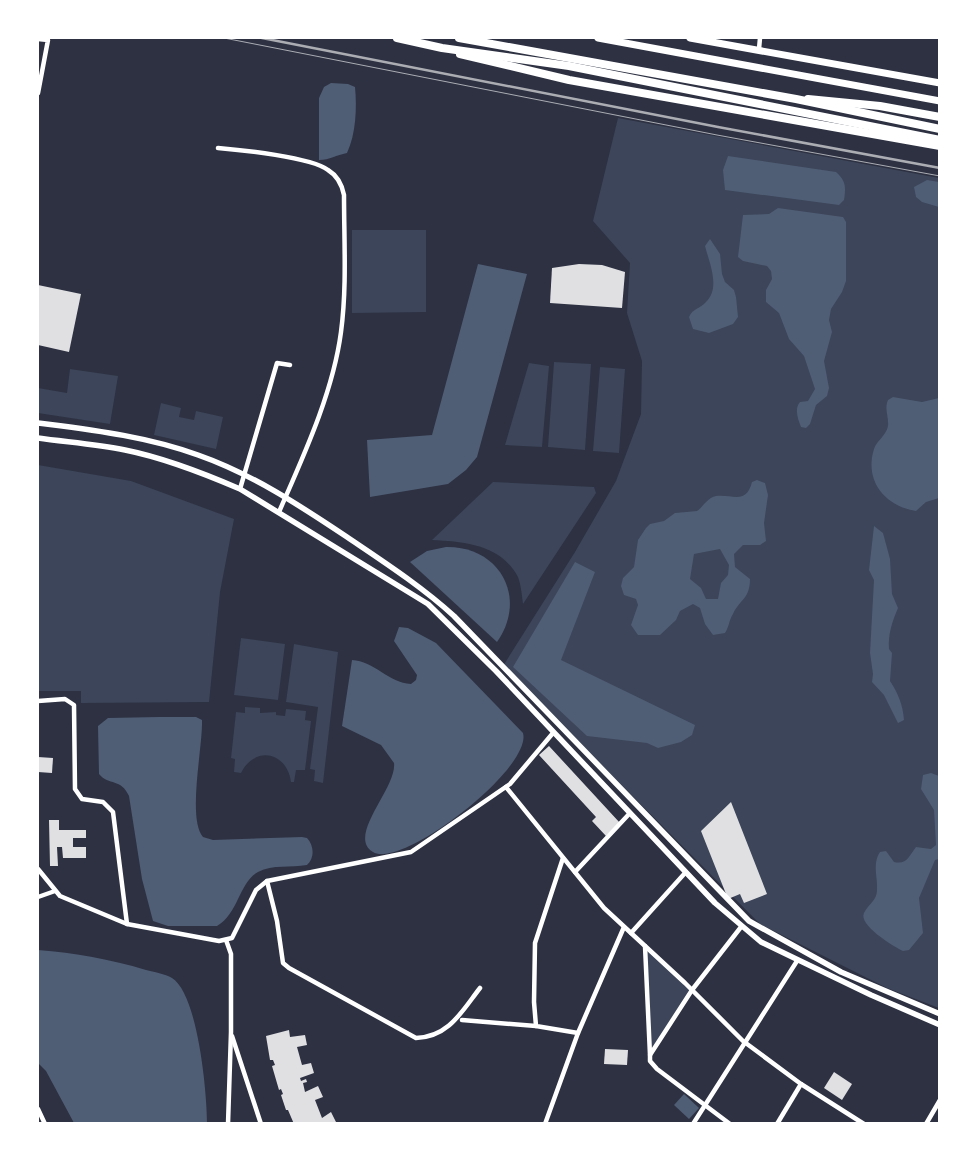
<svg xmlns="http://www.w3.org/2000/svg" width="977" height="1161" viewBox="0 0 977 1161" font-family="'Times New Roman',serif">
<style>
.green{fill:#3c4559}
.water{fill:#4f5d75;fill-rule:evenodd}
.building{fill:#e0e0e3}
.lines{fill:none;stroke-linecap:round;stroke-linejoin:round}
.minor{stroke:#fff;stroke-width:4.5}
.secondary{stroke:#fff;stroke-width:5.5}
.trunk{stroke:#fff;stroke-width:7}
.motorway{stroke:#fff;stroke-width:8}
.tram{stroke:#abadb3;stroke-width:1}
.rail{stroke:#abadb3;stroke-width:2.5}
</style>
<rect width="100%" height="100%" fill="#2d3142"/>
<!-- green -->
<g class="green">
<path d="M618,118L939,178V1008L887,988L760,924L503,666L575,552L616,481L641,414L642,361L627,313L630,263L593,221Z"/>
<path d="M352,230H426V312L352,313Z"/>
<path d="M554,362L591,364L585,450L548,447Z"/>
<path d="M529,363L549,366L542,447L505,445Z"/>
<path d="M600,367L625,369L619,453L593,451Z"/>
<path d="M70,369L118,376L110,424L38,413V388L67,393Z"/>
<path d="M161,403L181,408L179,417L194,420L196,411L223,417L216,449L154,435Z"/>
<path d="M38,465L131,481L234,519L220,592L209,702L81,703V691H38Z"/>
<path d="M493,482L594,487L596,493L523,604C522,596 521,585 518,577C500,544 465,542 432,540Z"/>
<path d="M241,638L285,644L278,700L234,695Z"/>
<path d="M294,644L338,652L323,783L314,781L315,770L310,769L318,707L286,702Z"/>
<path d="M245,707L260,708V713L276,712V715L285,716L286,709L306,711L305,720L311,721L305,770H296L294,782H291C287,752 255,745 241,773L234,772L235,759L231,758L236,712L245,713Z"/>
<path d="M647,951L689,990L652,1049Z"/>
</g>
<!-- water -->
<g class="water">
<path d="M331,83L348,84L355,87C357,108 356,134 347,153C336,155 330,160 319,160V98L324,87Z"/>
<path d="M728,156L836,172C846,181 846,187 844,200L839,205L725,190L723,170Z"/>
<path d="M927,180L939,182V207L922,202L916,197L914,187Z"/>
<path d="M778,208L843,217L846,222V281L842,292L831,309L829,320L832,332L824,361L829,388L827,396L816,405L810,424L806,428L801,427C798,419 794,409 800,402L808,401L815,389L804,356L789,339L779,313L766,302V290L772,279L771,271L767,266L743,261L738,257L743,215L769,214Z"/>
<path d="M710,239L720,254L722,274L725,282L734,290L736,297L738,317L733,324L709,333L693,329L689,317C693,308 700,309 706,302C721,288 709,262 705,246Z"/>
<path d="M478,264L527,274L477,457L466,470L448,484L370,497L367,440L432,435Z"/>
<path d="M893,397L922,402L939,398V498L926,502L916,511C885,506 864,481 874,449C877,440 886,436 888,426C889,417 884,409 888,400Z"/>
<path d="M757,480L765,483L768,495L764,523L766,541L760,545H743L734,554L735,567L750,579C750,599 740,599 733,614C729,620 729,627 725,633L713,635L705,624L700,608L693,604L680,611L676,620L660,635H638L631,625L638,605L636,599L624,595L621,586L623,578L634,567L638,540L646,528L650,524L664,521L675,513L697,511C703,507 708,497 716,496C733,494 746,505 752,482ZM720,549L729,565L728,575L721,583L718,599H706L701,588L690,579L694,554Z"/>
<path d="M874,526L883,533L890,559L892,594L898,608C892,622 888,634 889,649L892,653L890,681C898,693 903,705 904,720L898,723L884,695L872,682L873,674L870,653L874,580L869,570Z"/>
<path d="M446,547C500,546 528,598 497,642L410,562L427,551Z"/>
<path d="M575,562L595,572L561,660L695,725L692,735L681,742L658,748L647,743L587,736L513,667Z"/>
<path d="M399,627L408,628L436,643L523,733C533,768 401,870 373,852C346,836 397,788 394,763L381,745L342,726L352,660C374,661 389,683 411,684L416,680L417,675L394,641Z"/>
<path d="M159,717H196L202,720C203,747 187,818 203,837L213,840L302,837L307,838C314,845 315,858 307,865C291,868 273,864 258,872C239,882 239,913 217,926H168L153,921L142,879L129,796C121,778 109,786 99,774L98,726L108,718Z"/>
<path d="M931,773L939,776V859L935,860L919,898L923,933L909,950L903,951C893,946 858,925 864,913C868,904 877,901 877,890C878,877 872,864 880,852L886,851L894,862C907,865 909,856 916,847L931,849L936,845L934,810L921,789L923,775Z"/>
<path d="M38,950C75,953 110,959 146,970C154,972 165,974 172,978C198,994 207,1093 207,1123H74L46,1071L38,1063Z"/>
<path d="M684,1094L699,1108L689,1119L674,1105Z"/>
</g>
<!-- building -->
<g class="building">
<path d="M579,264L602,265L625,272L622,308L550,303L552,268Z"/>
<path d="M38,285L81,294L69,352L38,345Z"/>
<path d="M549,746L620,823L606,836L592,821L596,817L539,755Z"/>
<path d="M38,757L53,758L52,773L38,772Z"/>
<path d="M731,802L767,894L744,903L740,894L728,899L701,831Z"/>
<path d="M49,820H59V830H86V838H73V847H86V858H63L62,847H57L58,866H50Z"/>
<path d="M289,1030L290,1037L305,1035L307,1045L297,1047L302,1065L311,1063L314,1073L300,1078L301,1081L306,1079L307,1082L303,1083L305,1092L318,1086L323,1097L315,1100L322,1118L331,1112L336,1122L333,1124H294L288,1110H286L281,1095L283,1094L281,1089L279,1090L272,1066L275,1065L273,1060H270L266,1036Z"/>
<path d="M605,1049L628,1050L627,1065L604,1064Z"/>
<path d="M834,1072L852,1084L842,1100L824,1088Z"/>
</g>
<g class="lines">
<!-- minor -->
<g class="minor">
<path d="M38,39L48,40L38,93"/>
<path d="M759,49L760,38"/>
<path d="M218,148C241,150 311,157 328,170C338,176 342,185 344,195C344,241 347,287 341,332C333,393 303,457 279,512"/>
<path d="M240,489L277,363L290,365"/>
<path d="M38,701L65,699L74,705L75,789L82,799L103,802L113,812L127,924"/>
<path d="M506,787L604,908L685,983L743,1041L801,1084L864,1124"/>
<path d="M563,858L535,943L534,1002L536,1026L578,1033"/>
<path d="M38,869L60,896L127,924L219,941L232,938L256,890L267,881L411,852L510,784L553,733"/>
<path d="M575,872L630,813"/>
<path d="M267,881L277,921L283,963L289,968L416,1038C449,1037 462,1011 480,988"/>
<path d="M38,897L55,891"/>
<path d="M631,933L685,873"/>
<path d="M226,940L231,954V1032L228,1124"/>
<path d="M645,946L650,1055L692,990L741,927"/>
<path d="M462,1020L536,1026"/>
<path d="M232,1036L261,1124"/>
<path d="M650,1055V1061L657,1069L730,1124"/>
<path d="M38,1109L45,1124"/>
<path d="M545,1124L578,1033L624,927"/>
<path d="M693,1124L797,961"/>
<path d="M777,1124L801,1084"/>
<path d="M926,1124L940,1100"/>
</g>
<!-- secondary -->
<g class="secondary">
<path d="M38,423C92,430 145,436 198,455C252,474 299,505 347,537C384,562 421,586 454,616L749,921L841,972L940,1014"/>
<path d="M38,438C66,442 96,444 125,450C165,458 203,473 240,489L428,604L496,671L715,903L761,942L871,995L940,1025"/>
</g>
<!-- trunk -->
<g class="trunk">
<path d="M598,38L940,101"/>
<path d="M690,38L940,83"/>
</g>
<!-- motorway -->
<g class="motorway">
<path d="M397,38L442,48L569,66L940,140"/>
<path d="M459,38L796,99L940,129"/>
<path d="M460,54L569,80L940,146"/>
<path d="M808,99L880,106L940,117"/>
</g>
<!-- tram -->
<path class="tram" d="M224,38L717,135L940,176"/>
<!-- rail -->
<path class="rail" d="M262,38L718,127L940,168"/>
</g>
<!-- border -->
<rect width="977" height="1161" fill="none" stroke="#ffffff" stroke-width="78"/>
</svg>
